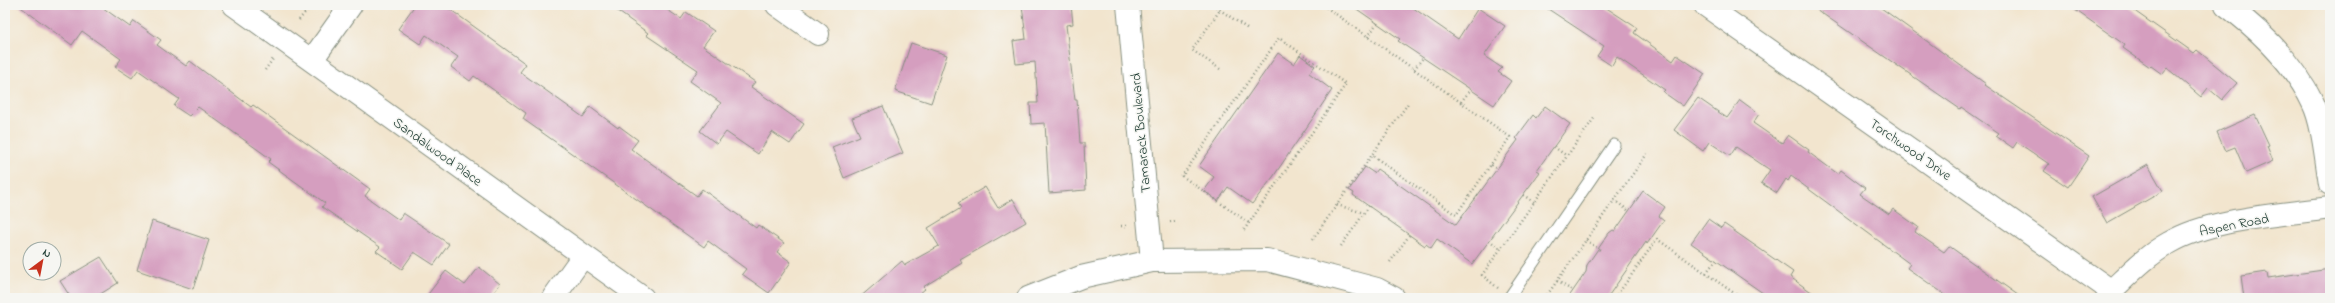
<svg xmlns="http://www.w3.org/2000/svg" width="2335" height="303" viewBox="0 0 2335 303" font-family="'Indie Flower',sans-serif">
<style>
.building{fill:#d59ebf}
.lines{fill:none;stroke-linecap:round;stroke-linejoin:round}
.service-casing{stroke:#889181;stroke-width:13}
.minor-casing{stroke:#889181;stroke-width:24}
.tertiary-casing{stroke:#889181;stroke-width:24}
.path{stroke:#889181;stroke-width:2.5;stroke-dasharray:1 3;stroke-linecap:butt}
.service{stroke:#fff;stroke-width:11}
.minor{stroke:#fff;stroke-width:22}
.tertiary{stroke:#fff;stroke-width:22}
.labels{text-anchor:middle;stroke-width:3;stroke-linejoin:round;paint-order:stroke}
.street-label{font-size:14px;fill:#1f3d34;stroke:#f6f6f2}
</style>
<rect width="100%" height="100%" fill="#f6f6f2"/>
<filter id="ink" filterUnits="userSpaceOnUse"><feTurbulence type="fractalNoise" baseFrequency=".025" numOctaves="2"/><feDisplacementMap in="SourceGraphic" scale="8" xChannelSelector="R" yChannelSelector="G"/><feConvolveMatrix kernelMatrix="1 2 1 2 8 2 1 2 1" color-interpolation-filters="sRGB"/></filter>
<filter id="wash" filterUnits="userSpaceOnUse"><feTurbulence type="fractalNoise" baseFrequency=".012" numOctaves="4" result="noise"/><feDisplacementMap in="SourceGraphic" scale="16" xChannelSelector="R" yChannelSelector="G"/><feGaussianBlur stdDeviation="0.9" result="paint"/><feColorMatrix in="noise" values="0 0 0 0 0 0 0 0 0 0 0 0 0 0 0 0 0 1.4 0 .05"/><feComposite in="paint" operator="in"/></filter>
<g filter="url(#wash)">
<rect width="100%" height="100%" fill="#f2e5ce"/>
<g id="blocks">
<!-- building -->
<g class="building">
<path d="M18,5H99L130,27L134,21L161,40L157,45L186,66L190,61L251,107L253,105L370,189L365,196L399,220L403,213L449,244L434,265L414,252L402,269L376,251L380,247L322,207L325,203L268,162L271,159L198,107L189,116L174,106L179,99L138,70L132,78L115,67L121,59L82,31L72,45Z"/>
<path d="M415,5H444L526,64L520,72L583,117L590,107L618,128L619,126L638,140L631,149L697,196L702,189L756,228L758,225L784,243L777,252L791,262L769,293L742,274L746,269L708,241L704,247L523,119L526,113L474,76L470,81L451,67L458,57L426,35L420,44L398,29Z"/>
<path d="M609,5H660L681,19L686,12L714,31L703,46L755,82L751,87L804,124L790,144L772,132L758,154L726,132L717,144L700,131L721,103L690,81L698,70L646,35L648,33Z"/>
<path d="M1022,5H1071L1073,24L1066,25L1075,100H1077L1080,143H1084L1086,190L1049,193L1045,123L1031,124L1030,103H1038L1035,62L1016,64L1013,41L1026,39Z"/>
<path d="M1351,5H1409L1458,39L1478,8L1505,26L1484,56L1502,68L1498,72L1511,81L1494,105L1398,41L1400,39Z"/>
<path d="M1542,5H1602L1637,28L1634,33L1673,61L1677,55L1705,74L1683,106L1663,92L1665,90L1617,57L1612,66L1597,56L1604,46Z"/>
<path d="M1810,5H1877L1986,84L1985,85L2089,156L2068,187L2044,171L2049,164L2017,142L2013,148L1996,136L1999,133L1961,107L1960,109Z"/>
<path d="M2068,5H2126L2194,53L2197,50L2237,83L2222,100L2208,88L2201,97L2167,68L2162,74L2151,66L2150,67L2123,48L2125,45Z"/>
<path d="M911,43L947,55L931,103L895,91Z"/>
<path d="M1278,53L1294,64L1300,55L1315,66L1309,73L1332,90L1273,177L1252,204L1228,187L1218,201L1204,191L1214,177L1199,166Z"/>
<path d="M1698,98L1727,118L1740,100L1759,114L1753,123L1782,143L1788,135L1809,150L1808,152L1838,174L1841,170L1865,188L1860,194L1889,214L1893,209L1918,227L1915,232L1944,252L1949,246L2022,298H1950L1907,268L1910,264L1791,176L1788,181L1786,179L1777,193L1761,183L1770,170L1736,147L1730,156L1709,142L1703,151L1674,130Z"/>
<path d="M883,106L903,153L844,178L832,147L860,136L852,118Z"/>
<path d="M1545,106L1570,124L1537,170L1540,172L1472,264L1437,239L1431,248L1426,244L1425,246L1353,195L1354,193L1349,190L1365,167L1374,173L1377,169L1456,225L1518,140L1516,138L1533,115L1536,118Z"/>
<path d="M2255,115L2269,145L2267,146L2273,161L2246,173L2235,147L2225,151L2217,132Z"/>
<path d="M2148,165L2163,191L2107,223L2092,197Z"/>
<path d="M985,187L998,208L1013,199L1026,222L960,260L962,263L923,287L925,289L914,298H859L902,261L905,265L939,246L928,228L961,208L958,203Z"/>
<path d="M1643,191L1665,207L1659,216L1664,220L1647,244L1646,242L1607,298H1568L1586,272L1587,265L1609,233L1613,230L1615,231Z"/>
<path d="M1708,219L1721,228L1724,224L1793,272L1790,277L1820,298H1770L1691,243Z"/>
<path d="M152,221L209,240L193,289L137,270Z"/>
<path d="M101,257L118,283L94,298H71L60,281Z"/>
<path d="M479,267L500,284L490,298H425L446,271L465,285Z"/>
<path d="M2330,269V298H2244L2241,276L2267,272L2268,278Z"/>
</g>
</g>
</g>
<g filter="url(#ink)">
<use href="#blocks" fill-opacity="0" stroke="#889181" stroke-width="1"/>
<g class="lines">
<defs>
<path id="service" d="M1509,298L1614,145"/>
<g id="minor">
<path d="M777,5L818,34"/>
<path d="M1705,5L2103,285L2114,298"/>
<path d="M2226,5C2261,31 2294,63 2313,103C2323,123 2326,161 2330,184"/>
<path d="M312,60L351,5"/>
<path d="M2110,292C2128,275 2147,255 2169,243C2211,218 2281,215 2330,208"/>
<path d="M553,298L583,256"/>
</g>
<g id="tertiary">
<path d="M234,5L643,298"/>
<path d="M1128,5L1152,261"/>
<path d="M1028,298L1081,277L1152,261L1267,260L1377,289L1394,298"/>
</g>
</defs>
<!-- service casing -->
<use href="#service" class="service-casing"/>
<!-- minor casing -->
<use href="#minor" class="minor-casing"/>
<!-- tertiary casing -->
<use href="#tertiary" class="tertiary-casing"/>
<!-- path -->
<g class="path">
<path d="M1213,5L1248,29"/>
<path d="M1323,5L1510,137L1456,215L1372,155"/>
<path d="M299,20L308,9"/>
<path d="M1368,37L1377,23"/>
<path d="M1220,69L1192,50L1220,10"/>
<path d="M1414,69L1423,58"/>
<path d="M265,70L273,59"/>
<path d="M1461,102L1471,89"/>
<path d="M1554,147L1567,156"/>
<path d="M1491,165L1497,169"/>
<path d="M1523,195L1534,202"/>
<path d="M1614,200L1629,211"/>
<path d="M1337,205L1364,213"/>
<path d="M1170,222L1176,221"/>
<path d="M1121,226H1127"/>
<path d="M1244,230L1346,84L1279,38L1182,176L1249,223"/>
<path d="M1313,239L1409,102"/>
<path d="M1489,240L1501,249"/>
<path d="M1586,240L1600,250"/>
<path d="M1341,246L1370,205"/>
<path d="M1390,262L1411,233"/>
<path d="M1706,273L1716,260"/>
<path d="M1557,281L1573,291"/>
<path d="M1498,288L1482,275L1595,117"/>
<path d="M1545,298L1647,154"/>
<path d="M1615,298L1657,239L1741,298"/>
<path d="M1759,298L1762,293"/>
</g>
<!-- service -->
<use href="#service" class="service"/>
<!-- minor -->
<use href="#minor" class="minor"/>
<!-- tertiary -->
<use href="#tertiary" class="tertiary"/>
</g>
</g>
<g class="labels">
<!-- street labels -->
<g class="street-label">
<text transform="translate(1140 133) rotate(-95)" y="5">Tamarack Boulevard</text>
<text transform="translate(1911 149) rotate(35)" y="5">Torchwood Drive</text>
<text transform="translate(438 151) rotate(36)" y="5">Sandalwood Place</text>
<text transform="translate(2234 224) rotate(-11)" y="5">Aspen Road</text>
</g>
</g>
<!-- margin -->
<rect width="2335" height="303" fill="none" stroke="#f6f6f2" stroke-width="20"/>
<!-- north arrow -->
<g transform="translate(42 261) rotate(32)"><circle r="19" fill="#f6f6f2" stroke="#a0aca6"/>
<path d="M0-3L7 15L0 10L-7 15Z" fill="#c8321e"/>
<text y="-6" font-size="11" font-weight="bold" text-anchor="middle" fill="#1f3d34">N</text>
</g>
</svg>
